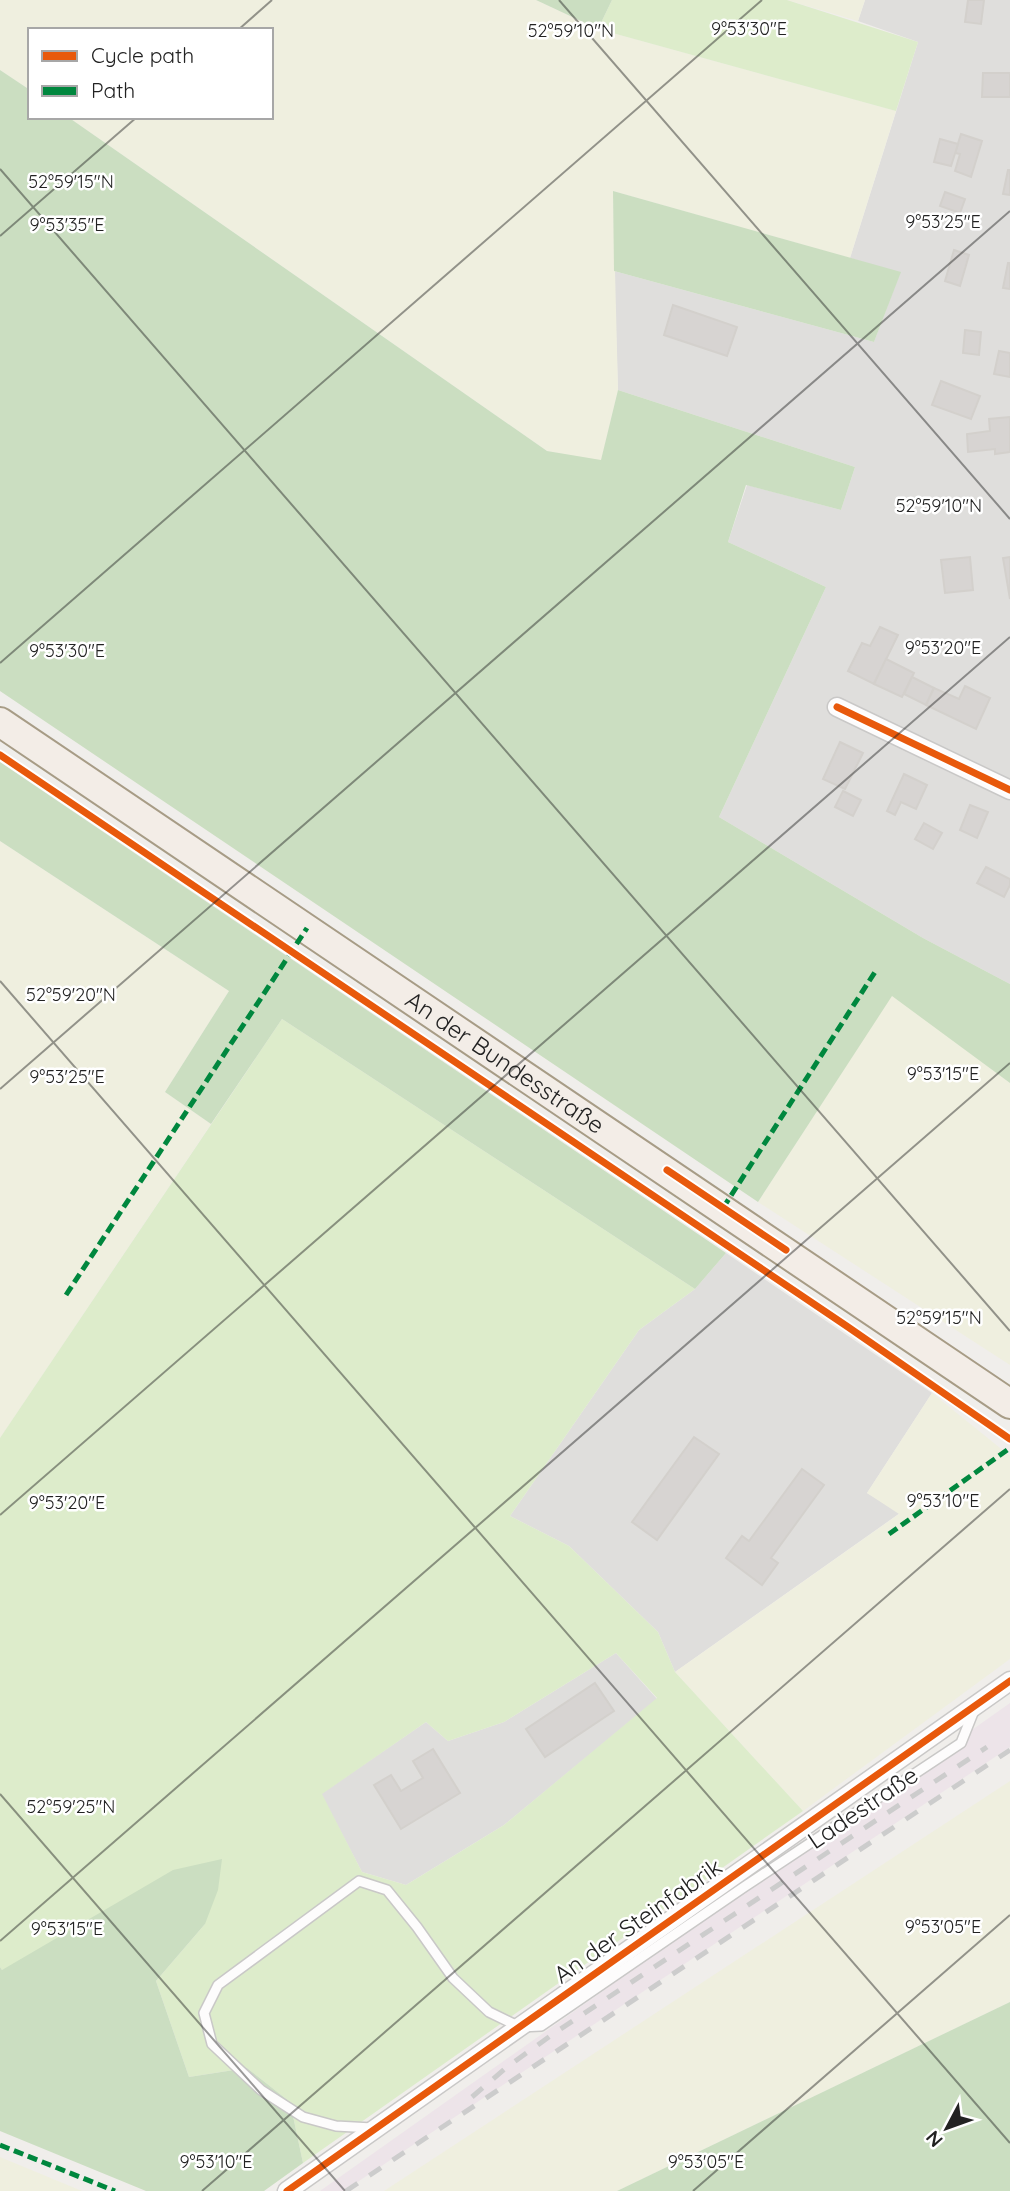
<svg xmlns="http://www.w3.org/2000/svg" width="1010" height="2191" viewBox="0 0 1010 2191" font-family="Quicksand,sans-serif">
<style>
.residential{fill:#dfdedc}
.industrial{fill:#ede4e9}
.farmland{fill:#efefdf}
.grass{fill:#ddeccb;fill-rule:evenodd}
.forest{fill:#cbdec1}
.building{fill:#d7d4d2;stroke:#d3d0cc;stroke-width:2}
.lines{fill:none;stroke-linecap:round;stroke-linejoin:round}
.service-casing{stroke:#c9c8c7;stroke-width:12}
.minor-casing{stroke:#c9c8c7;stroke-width:21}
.primary-casing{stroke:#a79c86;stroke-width:32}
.service{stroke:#fdfcfc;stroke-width:9}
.minor{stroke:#fdfcfc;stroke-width:18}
.primary{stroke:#f3ede7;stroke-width:28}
.rail{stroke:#ccc;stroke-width:5;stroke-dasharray:14 14;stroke-linecap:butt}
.quiet{stroke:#00873e;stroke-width:5;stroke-dasharray:10 5;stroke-linecap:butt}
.cycleway-casing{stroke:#fff;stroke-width:11}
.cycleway{stroke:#e8590c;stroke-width:7}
.ticks{fill:none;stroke:#222;stroke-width:2;stroke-opacity:0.45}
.labels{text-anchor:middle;stroke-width:5;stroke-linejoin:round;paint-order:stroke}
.street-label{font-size:24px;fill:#222;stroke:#fff}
.ticks-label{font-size:18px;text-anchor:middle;fill:#222;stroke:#fff;stroke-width:5;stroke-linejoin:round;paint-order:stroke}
</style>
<rect width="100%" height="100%" fill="#f0eeeb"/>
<!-- residential -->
<g class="residential">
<path d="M865,0H1010V984L923,938L719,817L826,587L728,542L747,485L841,510L855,467L618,390L614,271L874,342L900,273L850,258L918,42L858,21Z"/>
<path d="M726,1253L932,1393L867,1493L900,1513L675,1672L658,1632L569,1546L510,1516L639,1330L695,1289Z"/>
<path d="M616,1653L657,1699L504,1825L406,1885L362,1872L321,1794L426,1722L448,1741L504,1722Z"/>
</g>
<!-- industrial -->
<path class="industrial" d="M1010,1703V1747L344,2191H320Z"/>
<!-- farmland -->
<g class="farmland">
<path d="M0,0H536L598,29L896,111L850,258L613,191L618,390L601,461L547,451L68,117H271V30H30V90L0,70Z"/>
<path d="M787,0H865L858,21Z"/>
<path d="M0,841L229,991L165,1092L211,1124L0,1438Z"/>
<path d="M892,995L1010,1083V1365L758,1202Z"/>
<path d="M932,1393L1010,1456V1659L803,1811L675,1672L899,1514L867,1493Z"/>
<path d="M1010,1781V2002L617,2191H384Z"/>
<path d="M0,2157L82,2191H0Z"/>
</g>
<!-- grass -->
<g class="grass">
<path d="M612,0H787L918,42L896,111L598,29Z"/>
<path d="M282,1019L695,1289L639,1330L510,1516L569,1546L658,1632L675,1672L803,1811L303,2163L290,2102L247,2068L189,2077L156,1981L205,1924L2,1970L0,1967V1438ZM616,1653L657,1698L504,1825L406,1885L362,1872L322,1794L426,1722L448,1741L504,1722Z"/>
</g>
<!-- forest -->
<g class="forest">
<path d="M536,0H612L598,29Z"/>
<path d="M0,70L30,90V117H68L547,451L601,460L618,390L855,467L841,510L746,485L728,542L826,587L719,817L923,938L1010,984V1083L892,996L758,1202L0,691Z"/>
<path d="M613,191L901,272L874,342L614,271Z"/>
<path d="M0,762L726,1253L695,1289L282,1019L211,1124L165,1092L229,991L0,841Z"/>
<path d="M222,1859L218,1890L205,1924L156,1981L189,2077L247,2068L290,2102L303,2163L264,2191H146L0,2131V1967L2,1970L173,1870Z"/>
<path d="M1010,2002V2191H617Z"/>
</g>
<!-- building -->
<g class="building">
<path d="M968,0H984L981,24L965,22Z"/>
<path d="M983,73H1010V97H982Z"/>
<path d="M961,134L982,141L971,177L955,171L960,154L955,153Z"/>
<path d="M940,139L958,144L951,166L934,162Z"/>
<path d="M1008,170H1010V195L1003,194Z"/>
<path d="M945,192L965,199L960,213L940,206Z"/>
<path d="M954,250L969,255L960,286L945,281Z"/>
<path d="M1008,263H1010V289L1003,288Z"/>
<path d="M673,305L737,327L727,356L664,335Z"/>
<path d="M965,330L981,332L979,355L963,353Z"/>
<path d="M999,351L1010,353V377L994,374Z"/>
<path d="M941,381L980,396L971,419L932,405Z"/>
<path d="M1010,417V452L995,454V449L968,452L967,434L990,431L989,419Z"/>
<path d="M970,557L973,590L945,593L941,560Z"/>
<path d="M1010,557V599L1003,558Z"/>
<path d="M880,627L898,635L874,684L848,671L862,643L870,646Z"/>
<path d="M886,659L914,673L902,697L874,684Z"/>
<path d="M912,677L934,688L926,705L904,694Z"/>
<path d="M965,686L990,698L976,729L926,705L934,688L959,699Z"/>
<path d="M840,742L863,753L845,789L823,779Z"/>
<path d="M904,774L927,785L916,809L901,802L895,815L887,811Z"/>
<path d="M843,791L861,800L853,816L835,807Z"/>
<path d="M970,805L988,812L977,838L960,830Z"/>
<path d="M924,823L942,833L933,849L915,839Z"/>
<path d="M986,867L1010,879V885L1004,897L977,883Z"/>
<path d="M694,1437L719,1454L657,1540L632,1522Z"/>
<path d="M802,1469L824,1485L771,1558L778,1563L762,1585L726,1558L742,1536L749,1541Z"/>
<path d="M595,1683L614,1711L545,1757L526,1729Z"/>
<path d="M433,1749L460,1793L401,1829L374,1785L391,1775L401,1791L423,1778L413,1761Z"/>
</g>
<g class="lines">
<defs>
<path id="service" d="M372,2128L336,2126L303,2117L261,2090L212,2044L204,2013L218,1985L359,1881L387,1890L417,1927L453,1978L489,2012L520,2027L541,2026L744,1887L961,1743L975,1708"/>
<g id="minor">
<path d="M837,707L1010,790"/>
<path d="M287,2191L1010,1681"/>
</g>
<g id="primary">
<path id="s1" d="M0,722L1010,1404"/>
</g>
</defs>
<!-- service casing -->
<use href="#service" class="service-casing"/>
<!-- minor casing -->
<use href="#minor" class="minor-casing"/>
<!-- primary casing -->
<use href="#primary" class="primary-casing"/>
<!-- service -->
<use href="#service" class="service"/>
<!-- minor -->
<use href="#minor" class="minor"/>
<!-- primary -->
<use href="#primary" class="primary"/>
<!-- rail -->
<g class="rail">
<path d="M472,2097L507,2067L553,2034L987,1747"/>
<path d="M346,2191L1010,1750"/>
</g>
<!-- quiet -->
<g class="quiet">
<path d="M723,1208L875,972"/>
<path d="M66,1295L307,928"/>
<path d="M889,1534L1010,1448"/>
<path d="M0,2145L115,2191"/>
</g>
<defs>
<g id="cycleway">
<path d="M837,707L1010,790"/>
<path d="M0,755L848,1327L1010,1439"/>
<path d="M667,1170L786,1250"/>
<path d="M287,2191L1010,1681"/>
</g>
</defs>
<!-- cycleway casing -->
<use href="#cycleway" class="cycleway-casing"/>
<!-- cycleway -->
<use href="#cycleway" class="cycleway"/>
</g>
<!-- ticks -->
<path class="ticks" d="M559,0L1010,519M238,30L272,0M0,169L1010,1331M0,236L137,117M0,663L762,0M0,981L1010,2143M0,1089L1010,211M0,1515L1010,637M0,1794L345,2191M0,1941L1010,1063M202,2191L1010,1489M693,2191L1010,1915"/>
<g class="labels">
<!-- street labels -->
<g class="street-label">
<text dy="8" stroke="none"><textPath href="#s1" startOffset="609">An der Bundesstraße</textPath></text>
<text transform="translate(863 1808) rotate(-34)" y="8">Ladestraße</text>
<text transform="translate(638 1921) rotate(-35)" y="8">An der Steinfabrik</text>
</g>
</g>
<g class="ticks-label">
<text x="749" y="35">9°53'30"E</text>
<text x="571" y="37">52°59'10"N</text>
<text x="71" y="188">52°59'15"N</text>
<text x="943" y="228">9°53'25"E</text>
<text x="67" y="231">9°53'35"E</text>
<text x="939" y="512">52°59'10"N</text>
<text x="943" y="654">9°53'20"E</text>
<text x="67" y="657">9°53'30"E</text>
<text x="71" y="1001">52°59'20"N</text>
<text x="943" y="1080">9°53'15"E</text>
<text x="67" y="1083">9°53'25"E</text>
<text x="939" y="1324">52°59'15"N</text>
<text x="943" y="1507">9°53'10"E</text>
<text x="67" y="1509">9°53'20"E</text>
<text x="71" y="1813">52°59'25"N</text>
<text x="943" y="1933">9°53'05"E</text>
<text x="67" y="1935">9°53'15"E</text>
<text x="216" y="2168">9°53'10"E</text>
<text x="706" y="2168">9°53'05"E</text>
</g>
<!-- legend -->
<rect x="28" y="28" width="245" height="91" fill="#ffffff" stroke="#a7a7a7" stroke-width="2"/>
<rect x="42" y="51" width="35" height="10" fill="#e8590c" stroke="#a7a7a7" stroke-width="2"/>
<text x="91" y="63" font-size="21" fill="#222222">Cycle path</text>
<rect x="42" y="86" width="35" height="10" fill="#00873e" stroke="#a7a7a7" stroke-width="2"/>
<text x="91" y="98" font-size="21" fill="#222222">Path</text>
<!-- north arrow -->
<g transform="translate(947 2128) rotate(229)" stroke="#ffffff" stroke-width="5" paint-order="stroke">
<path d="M0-5L12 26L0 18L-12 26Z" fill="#222222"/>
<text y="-10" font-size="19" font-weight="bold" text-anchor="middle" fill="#222222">N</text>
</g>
</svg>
